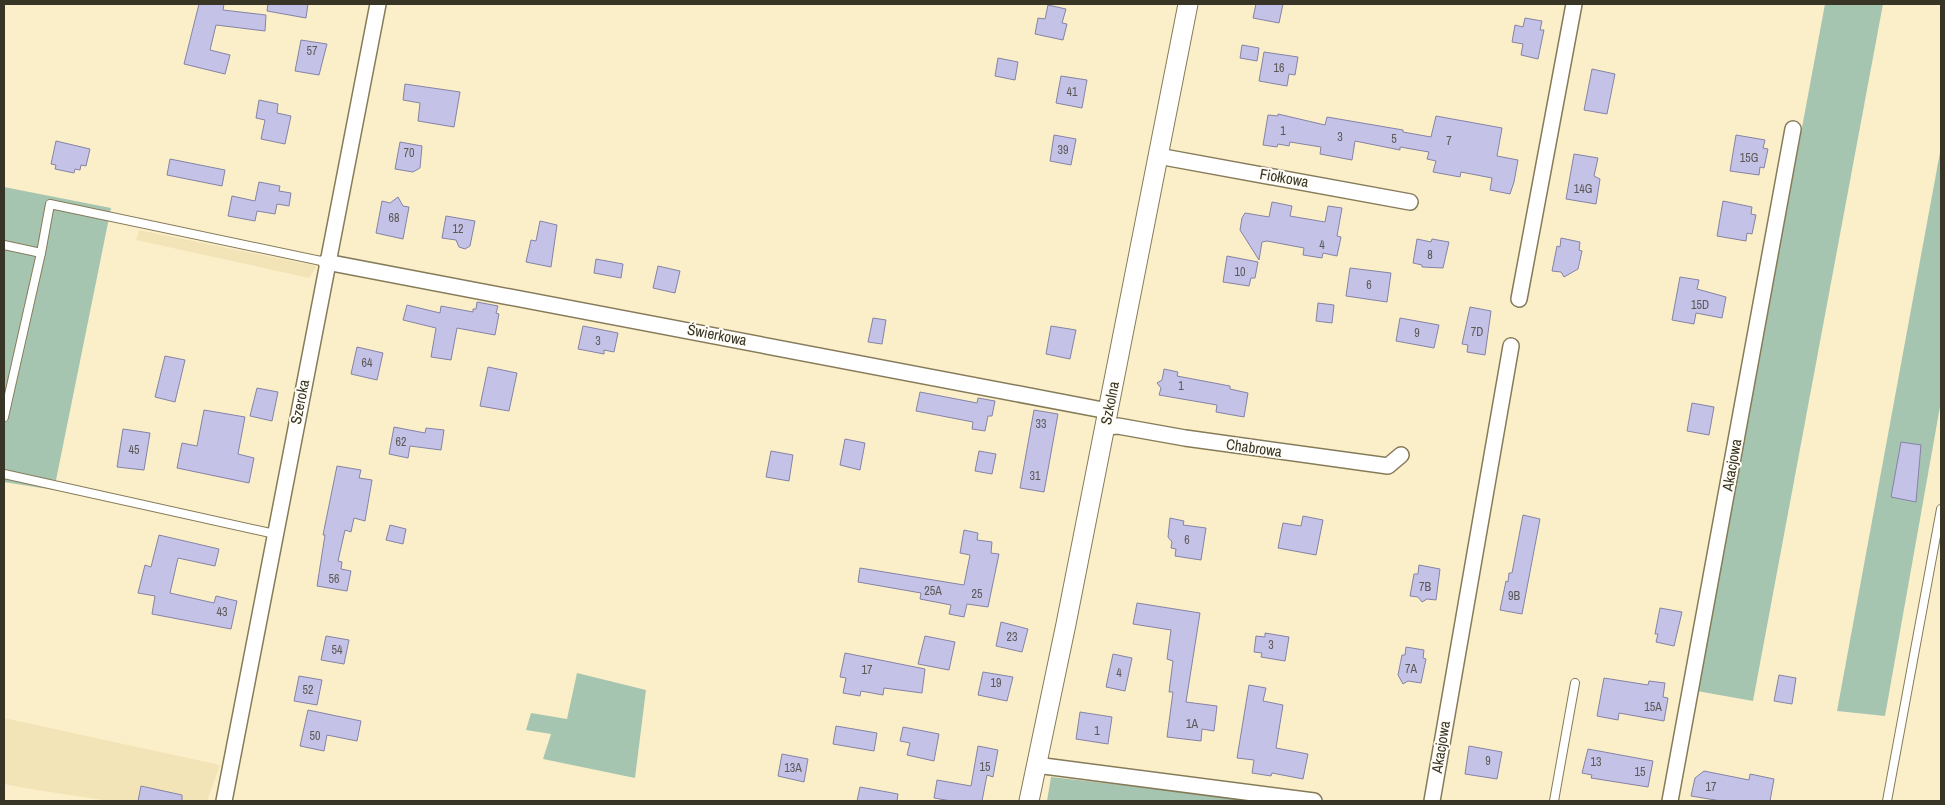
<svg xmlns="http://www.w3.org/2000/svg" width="1945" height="805" viewBox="0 0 1945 805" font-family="'Archivo Narrow',sans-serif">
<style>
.built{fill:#f3e4b8}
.green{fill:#a6c5b1}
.building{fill:#c4c2e6;stroke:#8583a5}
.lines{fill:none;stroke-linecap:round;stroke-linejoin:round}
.service-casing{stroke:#867b59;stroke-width:10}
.minor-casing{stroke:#867b59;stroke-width:18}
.tertiary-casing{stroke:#867b59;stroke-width:21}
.service{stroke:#fff;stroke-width:8}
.minor{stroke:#fff;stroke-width:15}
.tertiary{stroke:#fff;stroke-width:19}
.labels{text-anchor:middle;stroke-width:4;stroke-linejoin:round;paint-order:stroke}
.number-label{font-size:12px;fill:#5c5856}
.street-label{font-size:15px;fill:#393526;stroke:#fffdf5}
</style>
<rect width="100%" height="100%" fill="#fbefca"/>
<!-- built -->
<g class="built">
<path d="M139,230L317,266L309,278L136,240Z"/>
<path d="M4,718L220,765L207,801H109L24,788L4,784Z"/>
</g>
<!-- green -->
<g class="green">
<path d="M1825,4H1883L1753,701L1697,691Z"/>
<path d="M1941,147V401L1885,716L1837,711Z"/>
<path d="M4,187L111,208L54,490L4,482Z"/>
<path d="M577,673L646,690L635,778L543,759L551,734L526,730L531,713L567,719Z"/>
<path d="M1051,777L1238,798V801H1047Z"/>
</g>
<!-- building -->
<g class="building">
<path d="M199,4H224L223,10L266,15L265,31L216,25L210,50L230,55L225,74L184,64Z"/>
<path d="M268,4H308L306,18L267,11Z"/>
<path d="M1256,4H1283L1279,23L1253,18Z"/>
<path d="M1048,5L1066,9L1062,23L1067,24L1063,40L1035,34L1038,18L1045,19Z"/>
<path d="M1525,18L1542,21L1540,30H1544L1538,59L1521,55L1523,44L1512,42L1515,25L1523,27Z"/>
<path d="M301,40L327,44L319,75L295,71Z"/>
<path d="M1242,45L1259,48L1257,61L1240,58Z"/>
<path d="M1264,52L1298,57L1295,75L1289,74L1287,86L1259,81Z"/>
<path d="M998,58L1018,62L1015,80L995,76Z"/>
<path d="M1592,69L1615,74L1607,114L1584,110Z"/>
<path d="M1061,76L1087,80L1082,108L1056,103Z"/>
<path d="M405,84L460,92L454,127L418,121L420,103L403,100Z"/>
<path d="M259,100L278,104L277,113L291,116L285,144L261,139L265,120L256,118Z"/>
<path d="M1278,114L1325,125L1327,117L1403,130V132L1431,137L1436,116L1502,128L1497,156L1518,160L1514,182L1510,194L1490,190L1492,178L1461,172L1460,177L1433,172L1436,161L1427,159L1429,152L1400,147V150L1355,141L1352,160L1320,154L1321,147L1290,142L1289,146L1278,144L1277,147L1263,145L1268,115L1278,116Z"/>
<path d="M1054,135L1076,139L1071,165L1050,161Z"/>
<path d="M1736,135L1765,140L1763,148L1768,149L1764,168L1760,167L1759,175L1730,171Z"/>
<path d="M56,141L90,149L86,166L81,165L80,170L75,169L74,173L55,169L56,165L51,164Z"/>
<path d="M400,142L422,146L420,168L413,172L395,169Z"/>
<path d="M1574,154L1598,158L1594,176L1600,179L1596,204L1566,199Z"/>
<path d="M170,159L225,170L222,186L167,175Z"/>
<path d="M259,182L280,186L279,191L291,193L289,206L277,204L275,214L257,211L255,221L228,216L232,196L255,201Z"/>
<path d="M398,197L403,206L409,207L403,239L376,233L382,201L390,203Z"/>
<path d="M1723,201L1752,207L1751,214L1756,215L1752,234L1747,233L1746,241L1717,236Z"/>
<path d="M1272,202L1292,206L1290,216L1325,222L1328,206L1342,208L1337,236L1341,237L1337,256L1323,253L1322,258L1303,255L1304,248L1267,241L1262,242L1259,260L1240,230L1242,218L1245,213L1269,217Z"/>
<path d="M446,216L475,221L470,246L465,249L459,247L456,240L442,238Z"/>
<path d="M540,221L557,225L551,267L526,262L531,240L536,241Z"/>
<path d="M1561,238L1580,242L1579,250L1582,251L1578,269L1564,277L1561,272L1552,271L1557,246L1560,247Z"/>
<path d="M1417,239L1431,242L1432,239L1449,242L1443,268L1422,267V265L1413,263Z"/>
<path d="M1227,256L1258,262L1255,278H1251L1249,286L1223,282Z"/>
<path d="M596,259L623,264L621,278L594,273Z"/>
<path d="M658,266L680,271L675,293L653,288Z"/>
<path d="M1350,268L1391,273L1387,302L1346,296Z"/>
<path d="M1680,277L1699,280L1697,289L1726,297L1722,318L1696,313L1694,324L1672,320Z"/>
<path d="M477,302L498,306L496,313L499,314L495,335L457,328L451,360L431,357L436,328L403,320L407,305L440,313L441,306L473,312V309H476Z"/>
<path d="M1318,303L1334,305L1332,323L1316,321Z"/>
<path d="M1470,307L1491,311L1485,355L1467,352L1468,345L1462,344Z"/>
<path d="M873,318L886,320L882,344L868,342Z"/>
<path d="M1400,318L1439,325L1434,348L1396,341Z"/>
<path d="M583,326L618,333L614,352L604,350V354L578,349Z"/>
<path d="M1051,326L1076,330L1070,359L1046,354Z"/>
<path d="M357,347L383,353L377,380L351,374Z"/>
<path d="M165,356L185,360L175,402L155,397Z"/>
<path d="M488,367L517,373L509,411L480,406Z"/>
<path d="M1164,369L1178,372L1177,376L1230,386V389L1248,393L1244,417L1216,412L1217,405L1159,395L1161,388L1157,383L1162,380Z"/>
<path d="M257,388L278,392L272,421L250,416Z"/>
<path d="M920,392L977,403L978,398L995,401L992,416H988L985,431L972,429L973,422L916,411Z"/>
<path d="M1692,403L1714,407L1709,435L1687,431Z"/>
<path d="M204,410L245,417L238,454L254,458L249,483L177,468L182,443L197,446Z"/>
<path d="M1034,410L1058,414L1044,492L1020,488Z"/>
<path d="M394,427L425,433L426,428L444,430L441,450L410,446L408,458L389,454Z"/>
<path d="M123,429L150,433L144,470L117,467Z"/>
<path d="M845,439L865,443L860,470L840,465Z"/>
<path d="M1901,442L1921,445L1916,502L1891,497Z"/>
<path d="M771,451L793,455L789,481L766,477Z"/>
<path d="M979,451L996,454L992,474L975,471Z"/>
<path d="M337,466L361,470L359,478L372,480L365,521L354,518L351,532L345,530L338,561L342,562L341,569L351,571L347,591L317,586L325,535H323Z"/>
<path d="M1523,515L1540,519L1522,614L1500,610L1506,581L1508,582L1509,573H1512Z"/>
<path d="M1303,516L1323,520L1316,555L1278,548L1283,523L1301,526Z"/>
<path d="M1170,518L1184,521L1183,525L1206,528L1201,560L1175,556L1176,549L1171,548L1172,542L1168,537Z"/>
<path d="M390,525L406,529L403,544L386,540Z"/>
<path d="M964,530L978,533L977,540L992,542L991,553L999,554L988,607L967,604L964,617L949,614L951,605L920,599L921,593L858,582L860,568L964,585L970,555L960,553Z"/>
<path d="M159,535L219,549L215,566L178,558L170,593L214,603L216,596L237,601L231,629L152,614L155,596L138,593L145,565L151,567Z"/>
<path d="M1419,565L1440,569L1436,600L1427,599L1422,602L1418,597L1410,596L1414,574H1418Z"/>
<path d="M1137,603L1200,613L1186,702L1217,706L1214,731L1202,729L1201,741L1167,737L1173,692H1169L1173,661L1167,659L1171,630L1133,624Z"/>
<path d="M1660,608L1682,612L1674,646L1656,642L1658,634H1655Z"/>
<path d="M1001,622L1028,629L1022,652L996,646Z"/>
<path d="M1265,633L1289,637L1285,661L1261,657L1262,653L1254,652L1256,636L1265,637Z"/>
<path d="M326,636L349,640L344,664L321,660Z"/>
<path d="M925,636L955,642L949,670L918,664Z"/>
<path d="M1406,647L1424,650L1423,658L1426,659L1421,683L1408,681L1403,684L1398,675L1402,655H1405Z"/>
<path d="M845,653L925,669L922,693L884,688L883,695L861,691L860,696L843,693L846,678L840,677Z"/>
<path d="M1113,654L1132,658L1125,691L1106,687Z"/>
<path d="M983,672L1013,677L1007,701L978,695Z"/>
<path d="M1779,675L1796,678L1792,704L1774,701Z"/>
<path d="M299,676L322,680L317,705L294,701Z"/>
<path d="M1604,678L1648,685L1649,681L1665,683L1663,697L1668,698L1664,721L1619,713L1618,720L1597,716Z"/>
<path d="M1249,685L1266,688L1263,701L1283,705L1276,748L1308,754L1303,779L1272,773L1271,776L1252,773L1254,760L1237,758Z"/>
<path d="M308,710L361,721L357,741L327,735L324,751L300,746Z"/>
<path d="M1080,712L1112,717L1108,744L1076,739Z"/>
<path d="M836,726L877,733L874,751L833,744Z"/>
<path d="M903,727L939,734L934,761L907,755L910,743L900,741Z"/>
<path d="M978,746L998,750L993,777L987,775L982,801H951L934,798L937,780L971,786Z"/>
<path d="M1469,746L1502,752L1497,779L1465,774Z"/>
<path d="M1588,749L1653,761L1648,787L1591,778L1592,775L1582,773Z"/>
<path d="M782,754L808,759L804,782L778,776Z"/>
<path d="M1704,771L1749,780L1750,774L1774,779L1770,801H1721L1691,796L1695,778Z"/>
<path d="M141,786L182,795V801H138Z"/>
<path d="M860,787L898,794L897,801H857Z"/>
</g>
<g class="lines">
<defs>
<g id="service">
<path d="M4,245L41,253L50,204L326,262"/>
<path d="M4,417L41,253"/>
<path d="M4,474L275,534"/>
<path d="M1554,801L1575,683"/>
<path d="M1887,801L1941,509"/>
</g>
<g id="minor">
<path d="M1158,156L1410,202"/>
<path d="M326,262L1108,411"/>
<path d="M1519,299L1574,4"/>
<path d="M1105,427L1118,426L1185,438L1388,466L1401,455"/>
<path d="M1036,765L1314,801"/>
<path d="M224,801L378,4"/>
<path d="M1432,801L1511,346"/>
<path d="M1670,801L1793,129"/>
</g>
<path id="tertiary" d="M1029,801L1066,624L1188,4"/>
</defs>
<!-- service casing -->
<use href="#service" class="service-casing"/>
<!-- minor casing -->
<use href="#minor" class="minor-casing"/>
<!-- tertiary casing -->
<use href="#tertiary" class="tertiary-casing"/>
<!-- service -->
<use href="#service" class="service"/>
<!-- minor -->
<use href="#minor" class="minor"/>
<!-- tertiary -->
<use href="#tertiary" class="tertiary"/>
</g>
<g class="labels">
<!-- number labels -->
<g class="number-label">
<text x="312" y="55">57</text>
<text x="1279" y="72">16</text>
<text x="1072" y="96">41</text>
<text x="1283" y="135">1</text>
<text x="1340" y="141">3</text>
<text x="1394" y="143">5</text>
<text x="1449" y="145">7</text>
<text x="1063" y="154">39</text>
<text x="409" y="157">70</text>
<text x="1749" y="162">15G</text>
<text x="1583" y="193">14G</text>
<text x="394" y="222">68</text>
<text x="458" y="233">12</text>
<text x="1322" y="249">4</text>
<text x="1430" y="259">8</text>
<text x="1240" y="276">10</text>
<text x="1369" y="289">6</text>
<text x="1700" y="309">15D</text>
<text x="1477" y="336">7D</text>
<text x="1417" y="337">9</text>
<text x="598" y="345">3</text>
<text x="367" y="367">64</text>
<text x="1181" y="390">1</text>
<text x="1041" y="428">33</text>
<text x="401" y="446">62</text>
<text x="134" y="454">45</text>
<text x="1035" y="480">31</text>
<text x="1187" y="544">6</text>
<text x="334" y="583">56</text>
<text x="1425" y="591">7B</text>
<text x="933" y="595">25A</text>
<text x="977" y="598">25</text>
<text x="1514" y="600">9B</text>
<text x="222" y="616">43</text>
<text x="1012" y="641">23</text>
<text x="1271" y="649">3</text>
<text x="337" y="654">54</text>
<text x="1411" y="673">7A</text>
<text x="867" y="674">17</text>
<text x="1119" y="677">4</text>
<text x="996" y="687">19</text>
<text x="308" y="694">52</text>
<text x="1653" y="711">15A</text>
<text x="1192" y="728">1A</text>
<text x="1097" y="735">1</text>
<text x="315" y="740">50</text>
<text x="1488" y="765">9</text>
<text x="1596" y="766">13</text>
<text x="985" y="771">15</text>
<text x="793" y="772">13A</text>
<text x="1640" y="776">15</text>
<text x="1711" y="791">17</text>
</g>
<!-- street labels -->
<g class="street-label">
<text transform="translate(1284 178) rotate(10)" y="5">Fiołkowa</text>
<text transform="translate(717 335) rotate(11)" y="5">Świerkowa</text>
<text transform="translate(300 402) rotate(-79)" y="5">Szeroka</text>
<text transform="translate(1110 403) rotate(-79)" y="5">Szkolna</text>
<text transform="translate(1254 448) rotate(8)" y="5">Chabrowa</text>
<text transform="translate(1732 465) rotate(-80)" y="5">Akacjowa</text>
<text transform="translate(1441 747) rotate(-81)" y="5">Akacjowa</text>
</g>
</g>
<!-- border -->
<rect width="1945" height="805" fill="none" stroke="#393526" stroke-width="10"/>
</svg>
